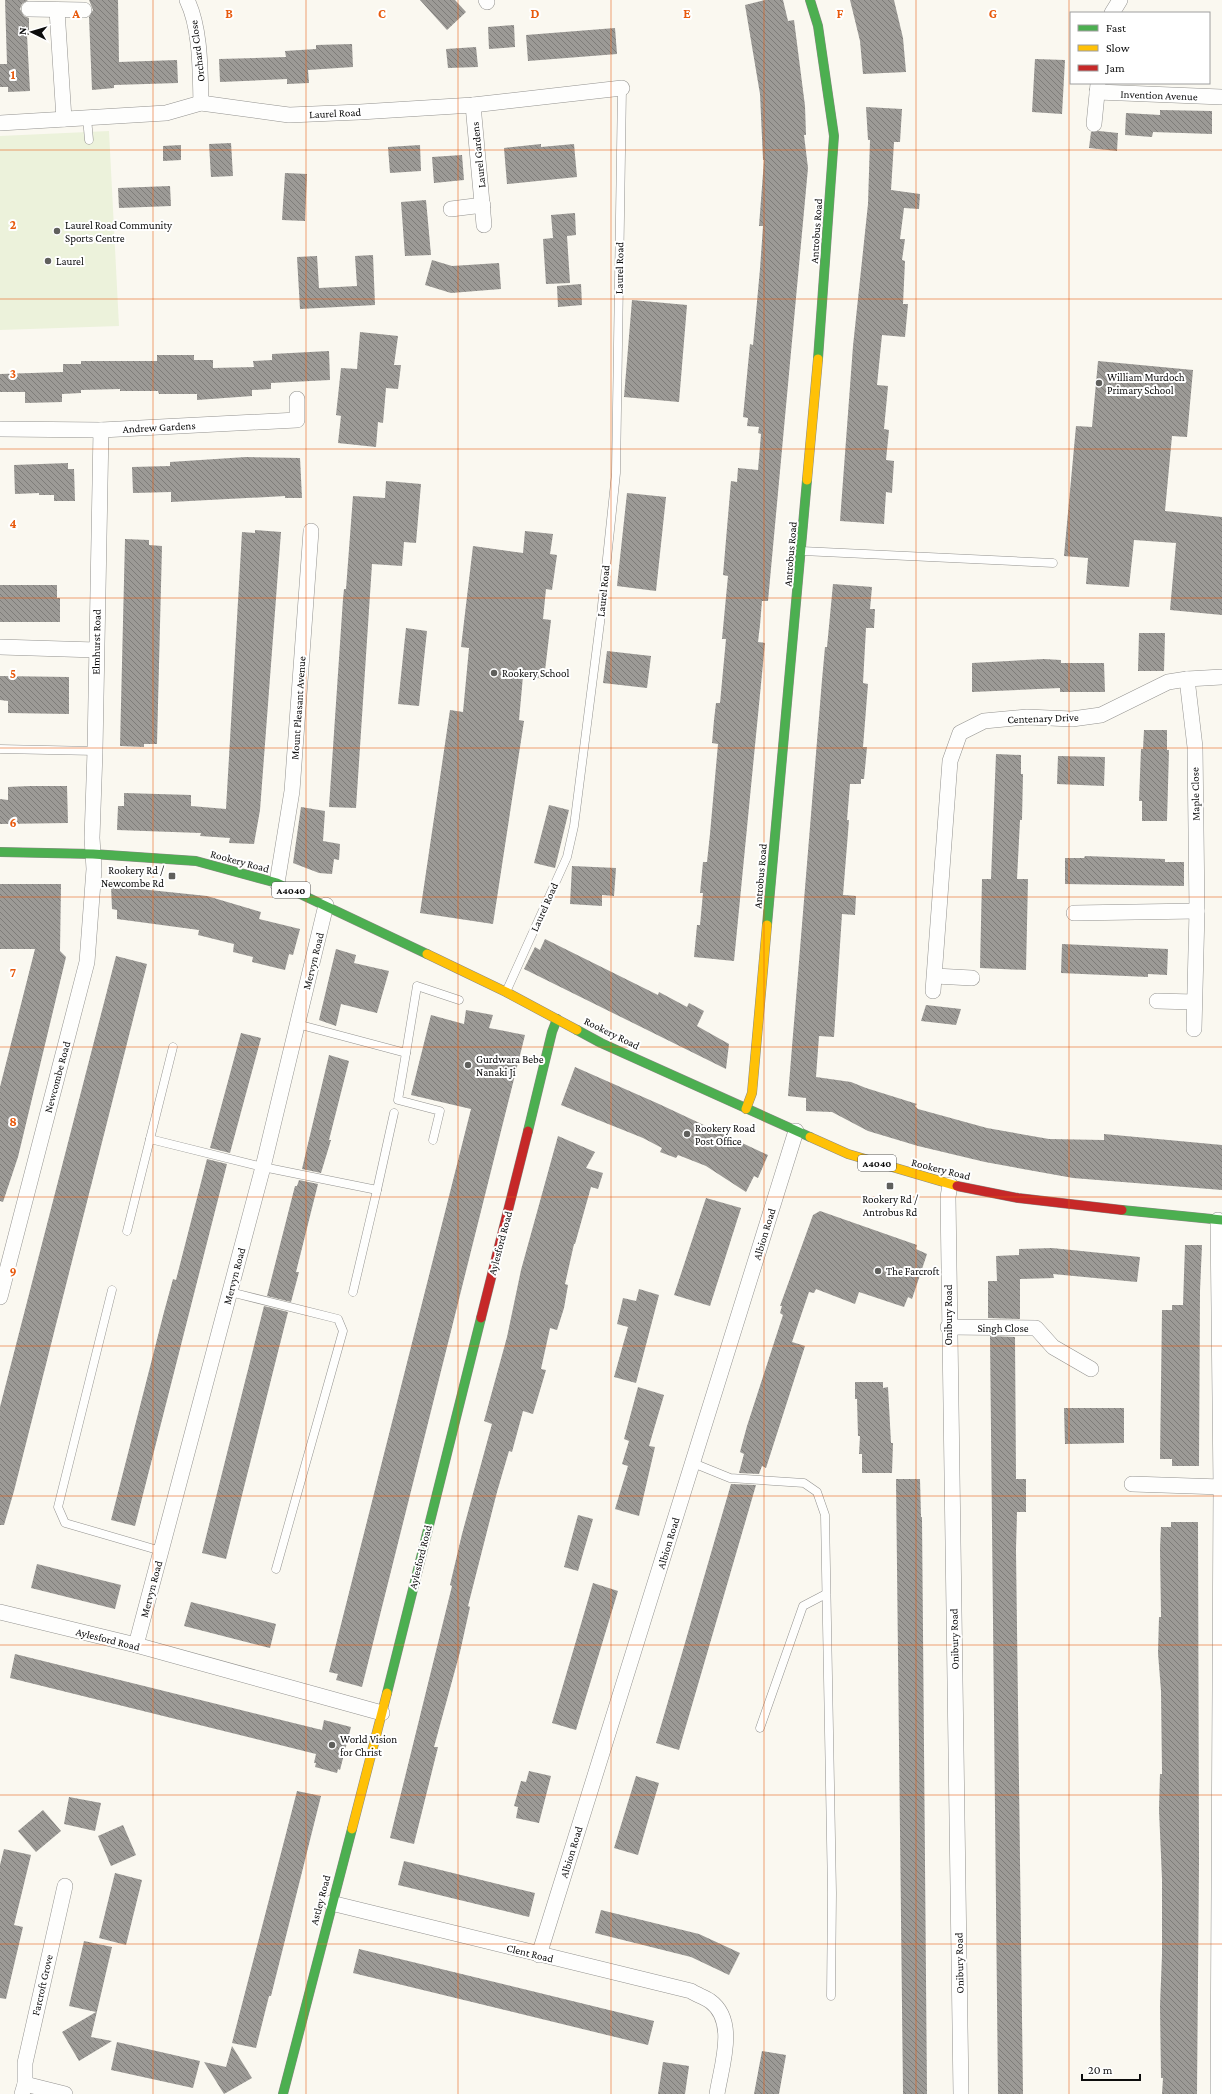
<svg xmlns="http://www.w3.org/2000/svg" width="1222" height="2094" viewBox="0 0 1222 2094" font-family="'Crimson Pro',serif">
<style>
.pitch{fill:#ecf2db}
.building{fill:url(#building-back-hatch)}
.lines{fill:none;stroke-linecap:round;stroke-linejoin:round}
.lane-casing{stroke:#93928f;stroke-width:9}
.street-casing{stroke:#93928f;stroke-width:16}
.fast-casing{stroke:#8a8985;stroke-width:10}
.slow-casing{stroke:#8a8985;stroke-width:10}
.jam-casing{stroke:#8a8985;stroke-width:10}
.lane{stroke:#fefefd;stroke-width:8}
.street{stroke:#fefefd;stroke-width:15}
.fast{stroke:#4caf50;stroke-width:9}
.slow{stroke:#ffc107;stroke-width:9}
.jam{stroke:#c62828;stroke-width:9}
.grid{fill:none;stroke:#e8590c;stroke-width:1;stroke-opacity:0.55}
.poi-dot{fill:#5f5f5c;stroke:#fff;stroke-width:1.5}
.labels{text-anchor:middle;stroke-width:4;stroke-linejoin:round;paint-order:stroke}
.shield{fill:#fff;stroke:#555;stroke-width:1}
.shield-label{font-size:10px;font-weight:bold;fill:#0c0c0c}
.street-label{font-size:11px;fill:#0c0c0c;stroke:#fff}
.poi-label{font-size:11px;fill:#0c0c0c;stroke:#fff;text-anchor:start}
.grid-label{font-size:13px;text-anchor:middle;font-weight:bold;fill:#e8590c;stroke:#fff;stroke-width:4;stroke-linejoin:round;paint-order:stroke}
</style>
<defs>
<pattern id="building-back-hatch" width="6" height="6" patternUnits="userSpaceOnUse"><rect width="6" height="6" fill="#9c9a96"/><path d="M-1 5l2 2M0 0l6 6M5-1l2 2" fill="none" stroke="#7e7c79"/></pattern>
</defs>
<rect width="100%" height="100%" fill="#faf8f0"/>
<!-- pitch -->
<path class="pitch" d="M109,131L119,326L0,330V136Z"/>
<!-- building -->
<g class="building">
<path d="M5,0H28L22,4L20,9L24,16L29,18V35H27L30,91L8,92V87H0V64H7Z"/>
<path d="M89,0H118L119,62L177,60L178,83L114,85V88L92,90L89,17L93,10Z"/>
<path d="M420,0H455L466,12L447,30Z"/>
<path d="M765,0H783L788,21L794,20L805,106L806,135H804L808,168L768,601H762L760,625L758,642L765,643L734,961L694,957L697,925H700L703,893H700L703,862H707L710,834L718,744L712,743L714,720L716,703H720L726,639H722L728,576L723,575L731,481L737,482L738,468L758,470L761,434L758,433L759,427L747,426L748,418L743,417L750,344L753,345L760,269L763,226H759L764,160H763L760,94L745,5Z"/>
<path d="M850,0H894L903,38L906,72L863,74L860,41Z"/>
<path d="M514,25L515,47L489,49L488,27Z"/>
<path d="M615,28L617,54L528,61L526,35Z"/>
<path d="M352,44L353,67L308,70L309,83L287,84V79L220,82L219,59L286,57L285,51L316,49V45Z"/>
<path d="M476,47L478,67L448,68L446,49Z"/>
<path d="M1035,59L1065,60L1062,114L1032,112Z"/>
<path d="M866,107L902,109L900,142H894L891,190L920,194L919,209L904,208L900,239H905L902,260L905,261L903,304H908L905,337L882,335L877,385L888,386L884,429L889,430L886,460L894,461L892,493L886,492L884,524L840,521L853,346L868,204L870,140H868Z"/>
<path d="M1160,110L1212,111V134L1153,132L1152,137L1125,135L1126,113L1160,115Z"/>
<path d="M1099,131L1118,133L1117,151L1089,148L1091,132Z"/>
<path d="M231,143L233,176L211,177L209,144Z"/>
<path d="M541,144V147L574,144L577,177L507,184L504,148Z"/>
<path d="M181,145V160L163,161V146Z"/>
<path d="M420,145L421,171L390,173L388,147Z"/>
<path d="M462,155L464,180L434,183L432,157Z"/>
<path d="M285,173L307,174L305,221L282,220Z"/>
<path d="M170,186L171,206L119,208L118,188Z"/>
<path d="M426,200L431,255L405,256L401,202Z"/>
<path d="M575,213L576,235L567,236L570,283L546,284L543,239L553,238L551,215Z"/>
<path d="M373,255L375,305L300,309L297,257L317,256L319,288L357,286L355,256Z"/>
<path d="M432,260L452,266L499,263L501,289L451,293L425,285Z"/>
<path d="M581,284L582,305L558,307L557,286Z"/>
<path d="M632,300L687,305L679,402L624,397Z"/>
<path d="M360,332L398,336L394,365H401L398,389L386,388L383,423L378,422L376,447L338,443L341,416L336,415L341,368L357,369Z"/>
<path d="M329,351L330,380L271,383V389L252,390V396L197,400V394H159L158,391H120V389L81,390V393L62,394V402L25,403V392H0V374L63,372V364H81V361H157V355H194V360H213V368L254,367L253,361L272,360V354Z"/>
<path d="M1098,361L1193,370L1187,437L1172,436L1165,511L1222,517V615L1170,610L1176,543L1134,540L1129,587L1086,584L1088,558L1064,556L1076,426L1092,427Z"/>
<path d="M246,457L300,458L302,498H285V496L171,502V492L133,493L132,467L170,466V462Z"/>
<path d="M68,463V469H74L75,501H54V495H39V493L15,494L14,465Z"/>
<path d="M386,481L421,484L416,543L404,542L402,566L372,564L356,808L329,807L343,599L344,589H346L353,496L385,498Z"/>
<path d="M627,493L666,497L656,591L617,586Z"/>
<path d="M255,530L281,532L260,810L254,844L229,843L230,838L200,836L201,833L117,830L118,806H124V793L191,795V806L226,809L242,532L255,533Z"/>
<path d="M525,531L553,534L550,554L557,555L552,590L546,589L543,619L551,620L544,679L523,676L519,720L524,721L493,924L420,913L450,710L463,712L469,648L461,647L473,546L523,553Z"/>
<path d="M125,539L149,540V545L162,546L157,744H144V747L120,746Z"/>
<path d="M833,584L872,587L870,609H875L874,628H866L863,683L868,684L863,747H867L864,779H861V784H850L847,820H849L843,895L856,896L855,915L842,914L834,1037L819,1036L816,1077L851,1082L866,1088L917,1104L915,1106L918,1109L987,1128L1049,1139L1104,1140V1134L1222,1145V1190L1073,1178L985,1162L918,1146L868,1131L832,1112L806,1111V1098L788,1096L822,680L825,647H827Z"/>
<path d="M0,585H57V598H60V622H0Z"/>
<path d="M406,628L427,631L419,706L398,704Z"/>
<path d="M1139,633H1165L1164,671H1138Z"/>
<path d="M607,651L651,656L647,688L603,683Z"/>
<path d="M1044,659L1061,660V663H1104L1105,692H1060V688L972,692V663Z"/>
<path d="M0,676L69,677V714L8,713V701L0,700Z"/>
<path d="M1144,730H1167V750H1169L1167,821H1142V801H1139L1141,749H1143Z"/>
<path d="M996,754L1021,755V774H1023L1022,820H1020L1017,879H1028L1026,970L980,968L982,879H991Z"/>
<path d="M1058,756L1105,757L1104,786L1057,784Z"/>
<path d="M30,786H67L68,823L0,824V799L8,800V787Z"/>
<path d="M549,805L569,810L555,868L534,863Z"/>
<path d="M301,807L325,811L323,841L340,844L339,860L334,859L332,874L319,873L293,863Z"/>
<path d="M1085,856L1165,859V862H1184V886L1065,884V858H1084Z"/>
<path d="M572,866L616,868L614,896L602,895V906L570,904Z"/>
<path d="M0,884H61L60,951L66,957L18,1157L3,1202L0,1201V1087L35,949H0Z"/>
<path d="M111,886L207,896L261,912L259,919L300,929L293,955L289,954L285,970L252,962L253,957L233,952L234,944L198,935L199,930L117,919V910L112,909Z"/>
<path d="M545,939L658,995L659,992L687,1007L689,1003L704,1011L697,1026L729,1044L726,1069L524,969L535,947L540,950Z"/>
<path d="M1062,944L1168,949L1167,975L1148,974V977L1061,973Z"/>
<path d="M336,949L356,955L354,963L389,971L377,1013L341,1004L336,1026L319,1020Z"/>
<path d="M116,956L147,964L14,1491L4,1525H0V1407Z"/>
<path d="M926,1005L961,1009L956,1025L921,1021Z"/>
<path d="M466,1010L493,1015L489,1028L525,1035L362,1687L336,1680L338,1674L329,1672L471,1109L411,1095L431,1015L464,1024Z"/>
<path d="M241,1033L261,1038L230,1153L210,1148Z"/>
<path d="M329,1055L349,1061L329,1140H331L321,1173L302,1169Z"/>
<path d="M575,1067L659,1104L768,1155L758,1178L754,1176L746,1192L706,1166L678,1155L676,1158L660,1152L662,1148L643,1138L561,1105Z"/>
<path d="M558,1136L595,1152L586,1168L603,1173L598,1189L591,1187L575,1244H574L565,1284L568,1285L564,1308L557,1330L550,1328L541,1369L546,1370L533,1414L523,1411L512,1452L509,1451L497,1492L468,1606L470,1607L460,1652L434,1747H438L414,1844L390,1838L452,1586L450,1585L462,1534L492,1424L484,1421L507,1337L521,1270Z"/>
<path d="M207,1159L227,1164L135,1526L111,1520L164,1312L173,1279L176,1280Z"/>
<path d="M299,1180L318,1184L296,1272H299L291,1302L267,1296L295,1186H297Z"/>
<path d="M706,1198L741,1208L710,1306L674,1295Z"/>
<path d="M820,1211L917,1245L916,1249L927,1254L912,1299L908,1297L904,1307L859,1292L855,1304L816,1289L814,1293L809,1292L792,1342L805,1346L766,1468L762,1466L759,1474L739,1473L744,1454L740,1452L747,1426L783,1315L780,1313L782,1306H780L813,1215Z"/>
<path d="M1185,1245H1202L1200,1291L1199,1466H1172V1459H1160L1162,1310H1172V1305H1183Z"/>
<path d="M1052,1248L1140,1257L1137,1282L1053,1274L1054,1278L1020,1279V1319L988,1318V1281H997L996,1256L1019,1255V1249Z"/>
<path d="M639,1289L659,1295L636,1383L614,1377L628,1327L617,1324L623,1298L636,1301Z"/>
<path d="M264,1306L288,1312L226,1559L202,1553Z"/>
<path d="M990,1336L1015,1337L1016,1479H1026V1512H1017L1016,1550L1023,2094H998Z"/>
<path d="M855,1382H883V1388L888,1387L891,1443H893L892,1473H862V1454H859L860,1436H858L857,1399H855Z"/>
<path d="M638,1387L664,1395L649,1446L655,1447L639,1516L615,1509L628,1466L622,1464L629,1441L624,1439Z"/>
<path d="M1064,1408H1124V1443L1065,1444Z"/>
<path d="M896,1479H920L921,1517H922L927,2094H903Z"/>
<path d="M731,1484L756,1485L679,1750L656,1743Z"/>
<path d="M578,1515L593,1519L578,1571L564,1567Z"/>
<path d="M1171,1522H1198L1199,1860L1197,2094H1162L1163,2078H1161L1160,2006L1162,1955V1879L1159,1810L1160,1774H1162L1161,1691L1158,1653L1159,1617H1161L1160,1549L1161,1527H1171Z"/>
<path d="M37,1564L121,1585L115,1609L31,1588Z"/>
<path d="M593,1583L618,1591L576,1730L552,1723Z"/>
<path d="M191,1602L276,1624L270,1648L184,1626Z"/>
<path d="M15,1654L322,1730L324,1720L351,1727L340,1770L338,1769L337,1773L315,1767L316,1763H314L316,1754L10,1678Z"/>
<path d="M529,1771L551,1776L539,1823L516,1818L518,1807L514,1806L521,1781L526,1782Z"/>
<path d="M636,1776L659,1783L638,1855L614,1848Z"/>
<path d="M297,1791L321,1796L271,1996H269L256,2048L232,2043Z"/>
<path d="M69,1797L101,1803L95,1831L64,1824Z"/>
<path d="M43,1810L61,1831L36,1852L18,1831Z"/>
<path d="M123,1825L136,1855L111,1866L98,1836Z"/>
<path d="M4,1849L31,1855L14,1925L23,1927L6,1999L0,1998V1865Z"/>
<path d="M404,1861L535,1893L529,1917L398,1885Z"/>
<path d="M115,1873L142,1880L126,1945L99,1938Z"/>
<path d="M601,1910L699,1934L740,1953L729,1975L691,1957L595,1933Z"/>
<path d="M84,1941L112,1947L91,2037L112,2041L79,2061L62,2032L96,2012L69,2006Z"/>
<path d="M359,1949L654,2021L648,2045L353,1973Z"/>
<path d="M117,2042L200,2061L193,2088L111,2070Z"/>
<path d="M232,2046L252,2078L224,2094L204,2062L226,2067Z"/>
<path d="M762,2051L786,2055L779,2094H754Z"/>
<path d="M663,2062L689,2066L685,2094H658Z"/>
</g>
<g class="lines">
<defs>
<g id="lane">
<path d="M87,118L89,140"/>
<path d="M802,551L1053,563"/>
<path d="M0,749L95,751"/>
<path d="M506,992L567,857L574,826L601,615L616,473L622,88"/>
<path d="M297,1024L406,1053L417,986L459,1000"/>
<path d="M406,1053L398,1100L440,1111L433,1140"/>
<path d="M150,1139L263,1167L377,1190L353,1292"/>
<path d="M377,1190L394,1113"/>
<path d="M127,1231L173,1047"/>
<path d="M112,1290L58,1507L65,1523L161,1551"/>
<path d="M230,1292L338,1319L343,1331L276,1569"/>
<path d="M693,1463L730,1478L804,1483L817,1492L825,1515L832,1893L831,1996"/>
<path d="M760,1728L803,1606L826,1594"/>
</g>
<g id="street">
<path d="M187,0C201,29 200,71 201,103"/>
<path d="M486,0L487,2"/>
<path d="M29,9L84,10"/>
<path d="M57,10L64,119"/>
<path d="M1112,13L1120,0"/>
<path d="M1097,92L1222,97"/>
<path d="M473,105L484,225"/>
<path d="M0,123L166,113L201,103L289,115L360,112L473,105L622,88"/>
<path d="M1094,124L1098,84"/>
<path d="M451,209L483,205"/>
<path d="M0,429L101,430L297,420V399"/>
<path d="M0,647L96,650"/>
<path d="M1187,679L1195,747L1197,911L1194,1029"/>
<path d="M277,883L292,791L311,531"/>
<path d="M1074,913L1197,911"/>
<path d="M935,976L972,978"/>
<path d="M933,991L950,761L960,733L984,721L1027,717L1072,719L1101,715L1168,682L1187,679L1222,677"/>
<path d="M1157,1001L1194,1002"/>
<path d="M950,1185L948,1197L961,2094"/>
<path d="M1218,1220L1221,1487L1218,2094"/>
<path d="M0,1297L87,962L94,869L92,838L95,751L101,430"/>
<path d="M948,1327L1036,1328L1053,1347L1091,1369"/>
<path d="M1132,1484L1222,1487"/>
<path d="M0,1612L136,1645L382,1713"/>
<path d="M136,1645L263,1167L326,905"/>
<path d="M331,1903L691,1991C697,1995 704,1997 710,2001C738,2021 721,2067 717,2094"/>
<path d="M539,1955L796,1131"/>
<path d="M25,2084L65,2094"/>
<path d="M22,2094L25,2084V2063L65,1886"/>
</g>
<g id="fast">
<path d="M810,0L818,26L834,136L818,359"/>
<path d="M0,852L93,854L196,861L277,883L427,954"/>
<path d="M767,925L807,480"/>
<path d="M577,1030L601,1043L810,1137"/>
<path d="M528,1131L552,1032L557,1019"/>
<path d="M1122,1210L1222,1220"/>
<path d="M387,1693L481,1318"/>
<path d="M283,2094L352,1829"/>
</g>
<g id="slow">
<path d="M807,480L818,359"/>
<path d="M427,954L506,992L577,1030"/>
<path d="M746,1109L752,1093L767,925"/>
<path d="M810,1137L848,1154L957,1186"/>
<path d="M352,1829L387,1693"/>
</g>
<g id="jam">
<path d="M957,1186L1018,1198L1122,1210"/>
<path d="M481,1318L528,1131"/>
</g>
</defs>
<!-- lane casing -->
<use href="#lane" class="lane-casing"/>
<!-- street casing -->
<use href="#street" class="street-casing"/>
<!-- fast casing -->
<use href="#fast" class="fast-casing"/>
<!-- slow casing -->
<use href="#slow" class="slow-casing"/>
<!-- jam casing -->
<use href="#jam" class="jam-casing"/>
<!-- lane -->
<use href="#lane" class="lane"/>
<!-- street -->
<use href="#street" class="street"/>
<!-- fast -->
<use href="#fast" class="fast"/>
<!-- slow -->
<use href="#slow" class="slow"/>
<!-- jam -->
<use href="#jam" class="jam"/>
</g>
<!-- grid -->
<path class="grid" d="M153,0V2094M306,0V2094M458,0V2094M611,0V2094M764,0V2094M916,0V2094M1069,0V2094M0,150H1222M0,299H1222M0,449H1222M0,598H1222M0,748H1222M0,897H1222M0,1047H1222M0,1197H1222M0,1346H1222M0,1496H1222M0,1645H1222M0,1795H1222M0,1944H1222"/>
<!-- markers -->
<g class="poi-dot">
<circle cx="57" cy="231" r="4"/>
<circle cx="48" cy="261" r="4"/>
<circle cx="1099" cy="383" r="4"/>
<circle cx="494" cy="673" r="4"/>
<rect x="168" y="872" width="8" height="8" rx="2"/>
<circle cx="468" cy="1065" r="4"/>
<circle cx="687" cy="1134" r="4"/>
<rect x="886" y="1182" width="8" height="8" rx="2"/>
<circle cx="878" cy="1271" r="4"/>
<circle cx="332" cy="1745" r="4"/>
</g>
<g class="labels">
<!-- shield labels -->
<g class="shield">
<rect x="272" y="882" width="38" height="16" rx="3"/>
<rect x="858" y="1155" width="38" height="16" rx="3"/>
</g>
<g class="shield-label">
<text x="291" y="894">A4040</text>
<text x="877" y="1167">A4040</text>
</g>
<!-- street labels -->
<g class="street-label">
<text transform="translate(197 51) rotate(-97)" y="4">Orchard Close</text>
<text transform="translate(1159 95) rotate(2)" y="4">Invention Avenue</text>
<text transform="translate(335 113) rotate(-3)" y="4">Laurel Road</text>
<text transform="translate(478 155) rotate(-96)" y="4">Laurel Gardens</text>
<text transform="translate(816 231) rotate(-86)" y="4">Antrobus Road</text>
<text transform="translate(619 268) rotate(-89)" y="4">Laurel Road</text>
<text transform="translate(159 427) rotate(-3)" y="4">Andrew Gardens</text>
<text transform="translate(790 554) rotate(-85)" y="4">Antrobus Road</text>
<text transform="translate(603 591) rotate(-84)" y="4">Laurel Road</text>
<text transform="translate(96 642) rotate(-89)" y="4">Elmhurst Road</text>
<text transform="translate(298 708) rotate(-86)" y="4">Mount Pleasant Avenue</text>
<text transform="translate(1043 718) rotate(-2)" y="4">Centenary Drive</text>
<text transform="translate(1195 794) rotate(-91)" y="4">Maple Close</text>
<text transform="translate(240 861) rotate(15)" y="4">Rookery Road</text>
<text transform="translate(760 876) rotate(-85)" y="4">Antrobus Road</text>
<text transform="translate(544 907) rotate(-66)" y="4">Laurel Road</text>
<text transform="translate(313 961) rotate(-76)" y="4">Mervyn Road</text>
<text transform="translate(612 1033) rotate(26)" y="4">Rookery Road</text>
<text transform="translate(57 1077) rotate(-75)" y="4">Newcombe Road</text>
<text transform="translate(941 1169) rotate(14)" y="4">Rookery Road</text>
<text transform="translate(764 1234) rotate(-73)" y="4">Albion Road</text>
<text transform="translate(500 1243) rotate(-75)" y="4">Aylesford Road</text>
<text transform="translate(234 1276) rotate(-75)" y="4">Mervyn Road</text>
<text transform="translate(948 1315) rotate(-90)" y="4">Onibury Road</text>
<text x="1003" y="1332">Singh Close</text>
<text transform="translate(668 1543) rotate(-73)" y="4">Albion Road</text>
<text transform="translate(420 1557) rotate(-76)" y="4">Aylesford Road</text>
<text transform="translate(151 1589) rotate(-75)" y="4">Mervyn Road</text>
<text transform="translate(108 1639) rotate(14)" y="4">Aylesford Road</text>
<text transform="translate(954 1639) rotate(-91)" y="4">Onibury Road</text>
<text transform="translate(571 1852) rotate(-73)" y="4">Albion Road</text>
<text transform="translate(320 1900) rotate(-75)" y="4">Astley Road</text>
<text transform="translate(530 1953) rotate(14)" y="4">Clent Road</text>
<text transform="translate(959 1963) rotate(-91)" y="4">Onibury Road</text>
<text transform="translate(42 1985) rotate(-77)" y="4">Farcroft Grove</text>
</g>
<!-- poi labels -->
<g class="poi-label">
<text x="65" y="229">Laurel Road Community<tspan x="65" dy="13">Sports Centre</tspan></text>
<text x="56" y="265">Laurel</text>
<text x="1107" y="381">William Murdoch<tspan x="1107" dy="13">Primary School</tspan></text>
<text x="502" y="677">Rookery School</text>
<text x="164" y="874" text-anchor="end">Rookery Rd /<tspan x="164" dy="13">Newcombe Rd</tspan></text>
<text x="476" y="1063">Gurdwara Bebe<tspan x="476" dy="13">Nanaki Ji</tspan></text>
<text x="695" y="1132">Rookery Road<tspan x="695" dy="13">Post Office</tspan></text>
<text x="890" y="1203" text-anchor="middle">Rookery Rd /<tspan x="890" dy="13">Antrobus Rd</tspan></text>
<text x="886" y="1275">The Farcroft</text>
<text x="340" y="1743">World Vision<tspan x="340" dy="13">for Christ</tspan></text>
</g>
</g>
<g class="grid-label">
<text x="76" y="18">A</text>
<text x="229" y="18">B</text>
<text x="382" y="18">C</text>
<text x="535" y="18">D</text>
<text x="687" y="18">E</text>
<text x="840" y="18">F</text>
<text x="993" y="18">G</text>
<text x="13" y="79">1</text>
<text x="13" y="229">2</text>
<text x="13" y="378">3</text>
<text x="13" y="528">4</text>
<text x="13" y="678">5</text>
<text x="13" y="827">6</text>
<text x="13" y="977">7</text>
<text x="13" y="1126">8</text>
<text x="13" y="1276">9</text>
</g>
<!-- legend -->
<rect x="1070" y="12" width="140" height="72" fill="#ffffff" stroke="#9e9e9e"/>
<rect x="1078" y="25" width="20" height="6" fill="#4caf50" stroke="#9e9e9e"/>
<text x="1106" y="32" font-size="12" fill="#0c0c0c">Fast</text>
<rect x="1078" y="45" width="20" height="6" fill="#ffc107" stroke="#9e9e9e"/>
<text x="1106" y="52" font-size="12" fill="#0c0c0c">Slow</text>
<rect x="1078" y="65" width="20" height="6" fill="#c62828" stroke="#9e9e9e"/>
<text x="1106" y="72" font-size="12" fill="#0c0c0c">Jam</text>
<!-- north arrow -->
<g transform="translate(32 32) rotate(275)" stroke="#ffffff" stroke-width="3" paint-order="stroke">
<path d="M0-3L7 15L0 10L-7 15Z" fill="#0c0c0c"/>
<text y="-6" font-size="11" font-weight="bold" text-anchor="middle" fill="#0c0c0c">N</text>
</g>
<!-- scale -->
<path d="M1082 2074v6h58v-6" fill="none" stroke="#0c0c0c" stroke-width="2"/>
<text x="1088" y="2074" font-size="12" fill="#0c0c0c" stroke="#ffffff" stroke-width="3" paint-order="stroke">20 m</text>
</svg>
